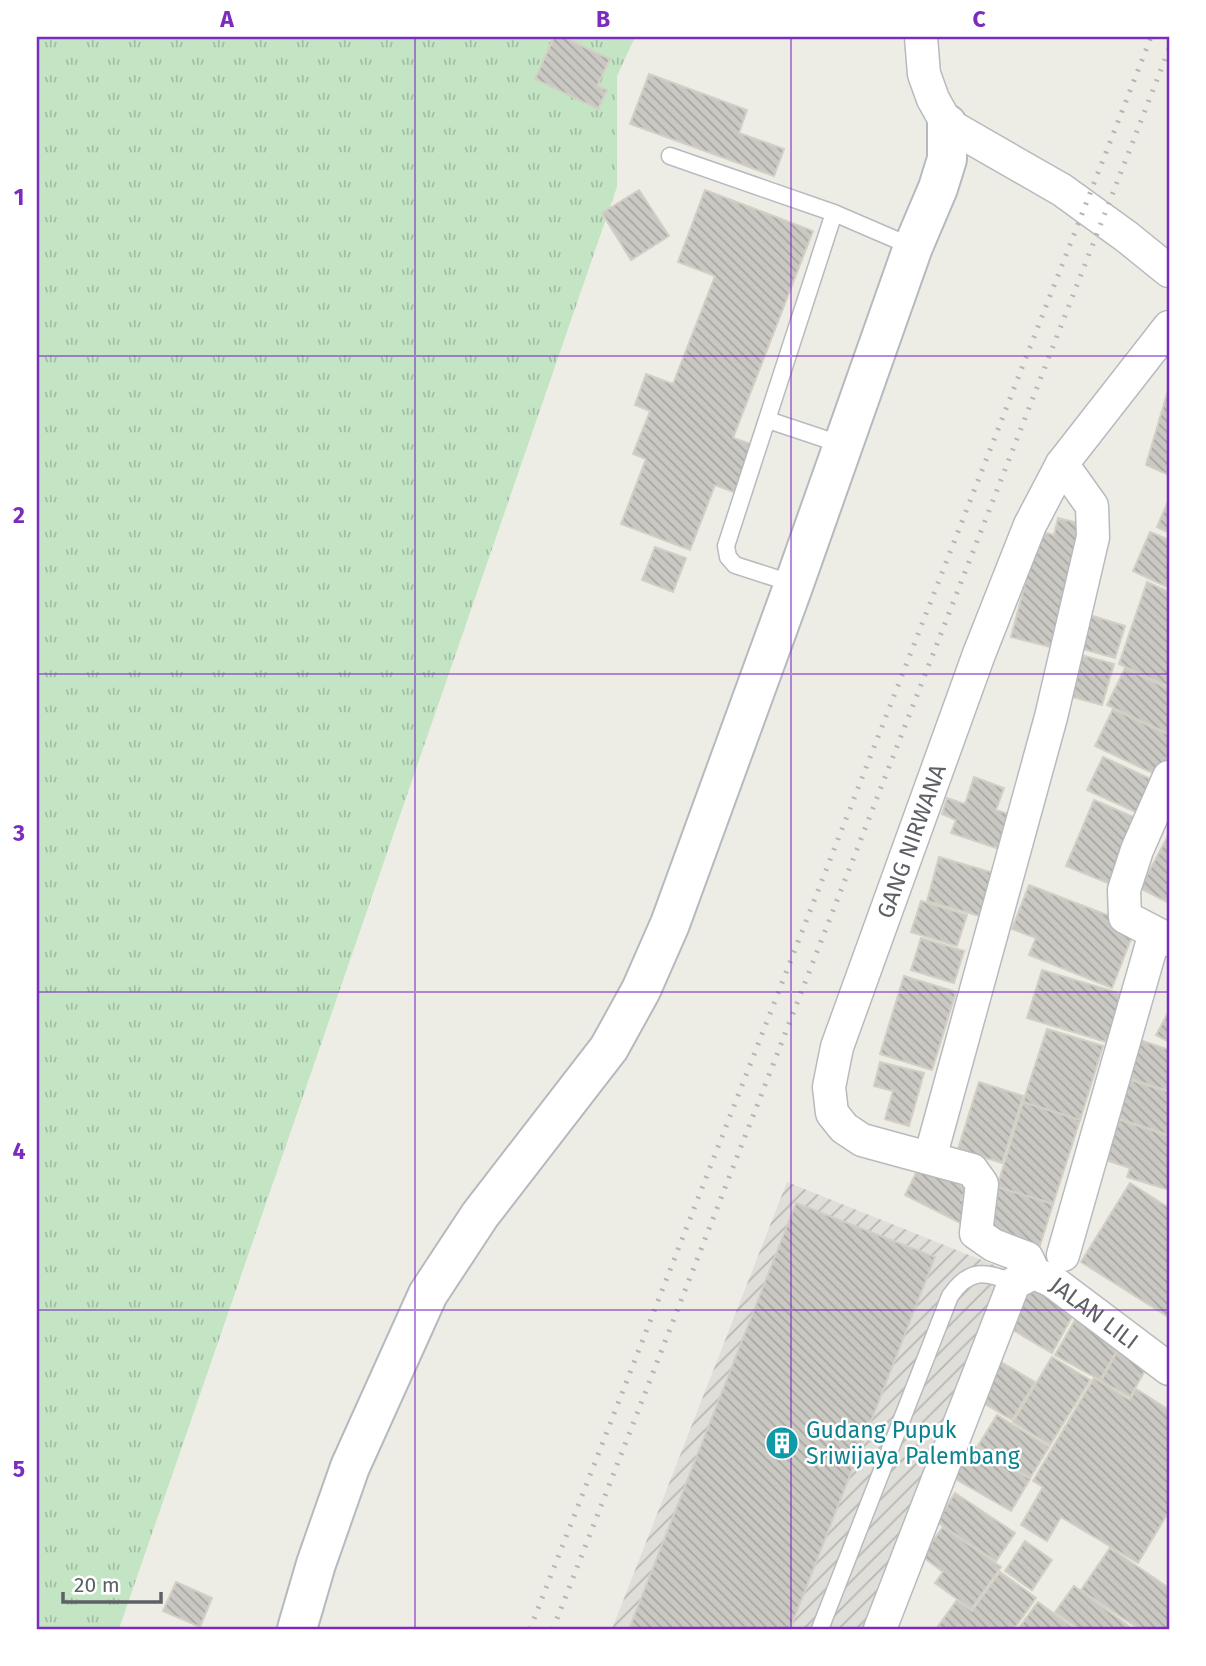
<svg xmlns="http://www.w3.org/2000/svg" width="1206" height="1666" viewBox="0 0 1206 1666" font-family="'Fira Sans',sans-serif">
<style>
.industrial{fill:url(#industrial-furrows)}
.grass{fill:url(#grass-tufts)}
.building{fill:url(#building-back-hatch);stroke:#d3cfc4;stroke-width:2}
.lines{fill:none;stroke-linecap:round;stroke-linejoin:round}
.lane-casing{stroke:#b7babe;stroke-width:19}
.street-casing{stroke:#b7babe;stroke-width:35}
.secondary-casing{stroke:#b6b9be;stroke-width:42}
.lane{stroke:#fff;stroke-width:16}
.street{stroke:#fff;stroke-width:32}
.secondary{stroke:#fff;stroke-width:38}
.rail{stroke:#b5b6b6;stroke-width:5;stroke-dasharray:2 9;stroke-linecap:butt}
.grid{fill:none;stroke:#7b2cbf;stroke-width:2;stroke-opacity:0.55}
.labels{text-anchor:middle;stroke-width:5;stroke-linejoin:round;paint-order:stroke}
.street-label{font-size:23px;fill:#5d6065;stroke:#fff}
.culture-label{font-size:23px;fill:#0d838f;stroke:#fff;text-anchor:start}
.neatline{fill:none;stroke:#7b2cbf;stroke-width:2.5}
.grid-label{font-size:23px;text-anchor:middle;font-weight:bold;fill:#7b2cbf}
</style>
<defs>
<pattern id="industrial-furrows" width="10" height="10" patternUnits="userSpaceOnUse" patternTransform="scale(1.75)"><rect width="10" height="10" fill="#e0ded9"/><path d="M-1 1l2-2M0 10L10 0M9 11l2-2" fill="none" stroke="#b9b7b4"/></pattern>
<pattern id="grass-tufts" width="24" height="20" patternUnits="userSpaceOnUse" patternTransform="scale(1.75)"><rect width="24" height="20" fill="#c3e5c4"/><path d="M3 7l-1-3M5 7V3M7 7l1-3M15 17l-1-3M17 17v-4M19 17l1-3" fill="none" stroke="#a2bda3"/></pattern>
<pattern id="building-back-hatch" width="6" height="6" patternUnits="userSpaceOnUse" patternTransform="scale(1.75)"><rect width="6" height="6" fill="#cac8c2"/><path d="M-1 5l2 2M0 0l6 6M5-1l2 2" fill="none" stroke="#a7a6a1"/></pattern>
</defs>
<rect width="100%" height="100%" fill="#eeede5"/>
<!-- industrial -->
<path class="industrial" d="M787,1182L1009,1271L865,1629H612Z"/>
<!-- grass -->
<path class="grass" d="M37,37H635L617,76V187L119,1629H37Z"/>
<!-- building -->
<g class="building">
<path d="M554,37H563L610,59L597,86L607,90L598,109L535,79Z"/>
<path d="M649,74L747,110L739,133L784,149L774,176L630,124Z"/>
<path d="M639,190L669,236L631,260L602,213Z"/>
<path d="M705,190L813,231L733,438L754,445L736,493L715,485L690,550L621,524L646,459L633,454L650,411L635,405L646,374L673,384L715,276L678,262Z"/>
<path d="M1169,387V475L1146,465Z"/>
<path d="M1169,499V533L1157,527Z"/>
<path d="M1058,518L1090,526L1058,649L1011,637L1039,531L1054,535Z"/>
<path d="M1150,532L1169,540V588L1133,571Z"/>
<path d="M655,547L686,558L673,592L642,580Z"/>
<path d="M1147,582L1169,592V687L1119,664Z"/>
<path d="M1080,612L1125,626L1115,658L1069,645Z"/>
<path d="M1081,655L1114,664L1102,705L1069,696Z"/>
<path d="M1125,668L1169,689V734L1107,705Z"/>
<path d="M1113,709L1169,735V753L1159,776L1095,746Z"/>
<path d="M1103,757L1155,781L1140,814L1087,790Z"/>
<path d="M974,777L1004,788L996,810L1014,816L1002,850L951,833L956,820L942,814L947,798L965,804Z"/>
<path d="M1094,800L1138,819L1110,884L1066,866Z"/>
<path d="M1169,834V903L1140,888Z"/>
<path d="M939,857L1007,877L994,920L927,901Z"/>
<path d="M1029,885L1136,926L1112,988L1029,955L1036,938L1012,929Z"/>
<path d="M921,901L967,915L957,946L911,932Z"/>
<path d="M921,938L964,951L954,983L911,970Z"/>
<path d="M1042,970L1128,996L1113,1044L1027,1018Z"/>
<path d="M904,976L956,992L932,1070L880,1054Z"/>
<path d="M1169,1011V1042L1156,1035Z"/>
<path d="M1047,1029L1103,1046L1080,1120L1023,1102Z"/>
<path d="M1140,1040L1169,1050V1091L1128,1078Z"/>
<path d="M880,1062L924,1073L909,1126L885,1119L893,1091L874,1086Z"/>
<path d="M1127,1079L1169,1092V1135L1114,1117Z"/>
<path d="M979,1082L1023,1096L1002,1163L958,1149Z"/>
<path d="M1023,1102L1080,1120L1053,1204L997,1187Z"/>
<path d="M1114,1118L1169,1136V1190L1127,1177L1130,1168L1100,1158Z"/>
<path d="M920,1165L966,1188L961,1200L977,1208L968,1227L905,1195Z"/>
<path d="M1130,1183L1169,1208V1312L1167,1316L1081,1262Z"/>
<path d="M997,1187L1053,1204L1038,1252L982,1235Z"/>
<path d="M796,1203L935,1257L790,1629H629Z"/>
<path d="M1035,1279L1079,1304L1052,1353L1008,1327Z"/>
<path d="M1080,1311L1125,1336L1100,1380L1055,1355Z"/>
<path d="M1123,1341L1152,1358L1130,1397L1101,1381Z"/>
<path d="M1052,1357L1090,1380L1050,1445L1013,1422Z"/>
<path d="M1001,1362L1035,1382L1012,1420L978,1400Z"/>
<path d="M1094,1378L1130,1400L1136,1389L1169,1410V1511L1138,1563L1061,1517L1047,1541L1021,1525L1043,1487L1033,1481Z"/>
<path d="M997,1415L1049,1447L1030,1478L978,1446Z"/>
<path d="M971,1444L1030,1479L1011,1511L952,1477Z"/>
<path d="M955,1493L1015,1533L996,1561L937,1522Z"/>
<path d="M943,1527L1001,1567L971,1609L935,1583L943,1572L922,1556Z"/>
<path d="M1025,1541L1052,1560L1032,1590L1005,1571Z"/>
<path d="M1110,1548L1169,1588V1629H1139L1081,1590Z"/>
<path d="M1000,1572L1036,1598L1014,1629H936L957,1600L972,1611Z"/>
<path d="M176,1582L212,1598L200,1627L163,1611Z"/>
<path d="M1074,1586L1130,1627L1128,1629H1079L1055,1612Z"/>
<path d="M1038,1602L1075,1629H1018Z"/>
</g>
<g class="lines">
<defs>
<g id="lane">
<path d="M670,156L834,213L913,247"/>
<path d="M768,420L843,445"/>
<path d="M794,584L735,565L728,557L726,546L834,213"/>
<path d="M820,1629L950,1296C969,1268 985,1271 1014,1283"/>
</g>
<g id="street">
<path d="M921,37L924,74L933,99L947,124L1062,190L1127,237L1169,271"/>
<path d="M1169,777L1137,850L1124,890L1125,917L1169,940"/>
<path d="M930,1158L1051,717L1093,537L1092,506L1062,464"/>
<path d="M1063,1255L1155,933"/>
<path id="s1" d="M1034,1273L1027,1258L993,1245L976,1233L982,1184L972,1170L862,1140L844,1128L832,1113L829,1087L837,1047L979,654L1030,525L1062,464L1169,327"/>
<path id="s2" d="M880,1629L1014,1283L1034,1273L1052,1281L1169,1369"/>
</g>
<path id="secondary" d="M297,1629L316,1564L350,1467L428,1294L480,1215L609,1048L641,990L670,924L794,584L913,247L938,188L947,159V124"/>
</defs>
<!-- lane casing -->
<use href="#lane" class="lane-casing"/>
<!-- street casing -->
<use href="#street" class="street-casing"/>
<!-- secondary casing -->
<use href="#secondary" class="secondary-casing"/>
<!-- lane -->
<use href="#lane" class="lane"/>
<!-- street -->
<use href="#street" class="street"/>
<!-- secondary -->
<use href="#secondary" class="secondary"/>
<!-- rail -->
<g class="rail">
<path d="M530,1629L1151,37"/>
<path d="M553,1629L1169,49"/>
</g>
</g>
<!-- grid -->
<path class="grid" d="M415,37V1629M791,37V1629M37,356H1169M37,674H1169M37,992H1169M37,1310H1169"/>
<!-- icons -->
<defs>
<symbol id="building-disc" viewBox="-11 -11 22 22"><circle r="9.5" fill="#0f9aa8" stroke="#fff"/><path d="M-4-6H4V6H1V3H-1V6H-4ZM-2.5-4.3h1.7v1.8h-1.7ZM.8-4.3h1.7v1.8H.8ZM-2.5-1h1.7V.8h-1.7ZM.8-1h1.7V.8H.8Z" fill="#fff"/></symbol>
</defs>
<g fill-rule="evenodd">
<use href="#building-disc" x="763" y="1424" width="38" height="38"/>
</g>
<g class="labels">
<!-- street labels -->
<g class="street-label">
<text dy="8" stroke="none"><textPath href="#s1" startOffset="581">GANG NIRWANA</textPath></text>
<text dy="8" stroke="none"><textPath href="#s2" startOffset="466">JALAN LILI</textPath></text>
</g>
<!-- culture labels -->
<g class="culture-label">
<text x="806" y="1438">Gudang Pupuk<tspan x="806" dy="26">Sriwijaya Palembang</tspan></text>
</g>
</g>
<!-- border -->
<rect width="1206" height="1666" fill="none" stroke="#ffffff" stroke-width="77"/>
<!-- scale -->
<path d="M63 1592v10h98v-10" fill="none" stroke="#5d6065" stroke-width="3.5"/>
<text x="74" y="1592" font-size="21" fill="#5d6065" stroke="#ffffff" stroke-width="5" paint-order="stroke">20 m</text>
<rect x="38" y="38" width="1130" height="1590" class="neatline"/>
<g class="grid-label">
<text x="227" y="27">A</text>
<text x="603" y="27">B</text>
<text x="979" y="27">C</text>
<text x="19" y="205">1</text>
<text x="19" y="523">2</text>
<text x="19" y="841">3</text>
<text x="19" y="1159">4</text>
<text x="19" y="1477">5</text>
</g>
</svg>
